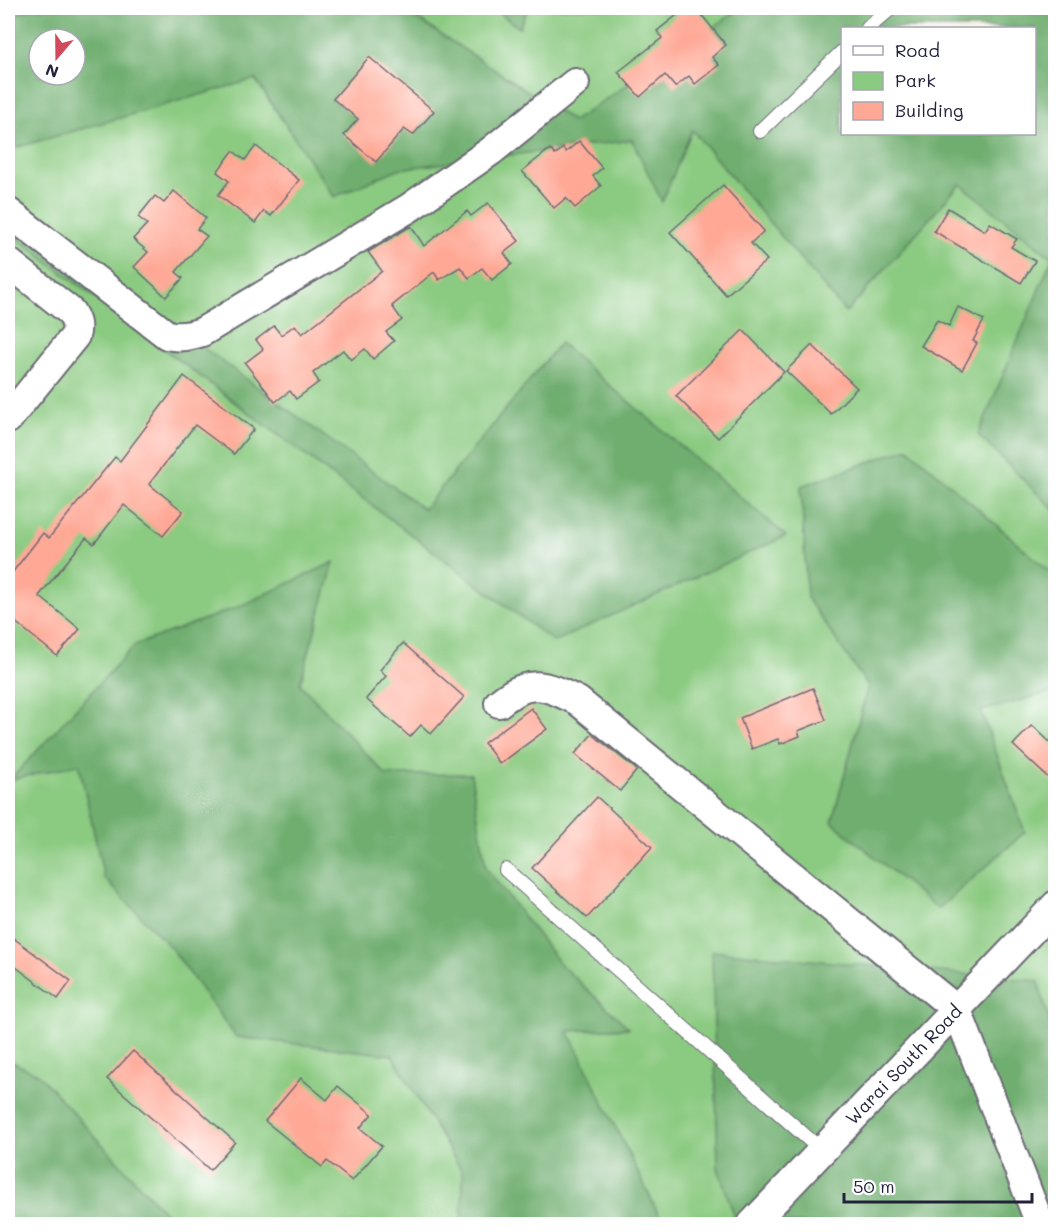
<svg xmlns="http://www.w3.org/2000/svg" width="1063" height="1232" viewBox="0 0 1063 1232" font-family="Mali,sans-serif">
<style>
.green{fill:#8bca81;stroke:#56765e;stroke-width:1.5;fill-rule:evenodd}
.forest{fill:#70ae6f;stroke:#496855;stroke-width:1.5;fill-rule:evenodd}
.building{fill:#fea895}
.lines{fill:none;stroke-linecap:round;stroke-linejoin:round}
.lane-casing{stroke:#6c6a75;stroke-width:16}
.street-casing{stroke:#6c6a75;stroke-width:32}
.lane{stroke:#fff;stroke-width:14}
.street{stroke:#fff;stroke-width:28}
.labels{text-anchor:middle;stroke-width:5;stroke-linejoin:round;paint-order:stroke}
.street-label{font-size:18px;fill:#22223b;stroke:#fff}
</style>
<rect width="100%" height="100%" fill="#fff"/>
<filter id="ink" filterUnits="userSpaceOnUse"><feTurbulence type="fractalNoise" baseFrequency=".0167" numOctaves="2"/><feDisplacementMap in="SourceGraphic" scale="12" xChannelSelector="R" yChannelSelector="G"/><feConvolveMatrix kernelMatrix="1 2 1 2 8 2 1 2 1" color-interpolation-filters="sRGB"/></filter>
<filter id="wash" filterUnits="userSpaceOnUse"><feTurbulence type="fractalNoise" baseFrequency=".008" numOctaves="4" result="noise"/><feDisplacementMap in="SourceGraphic" scale="24" xChannelSelector="R" yChannelSelector="G"/><feGaussianBlur stdDeviation="1.35" result="paint"/><feColorMatrix in="noise" values="0 0 0 0 0 0 0 0 0 0 0 0 0 0 0 0 0 1.4 0 .05"/><feComposite in="paint" operator="in"/></filter>
<g filter="url(#wash)">
<rect width="100%" height="100%" fill="#f4f1e2"/>
<!-- green -->
<path class="green" d="M8,8H1055V1224H8ZM842,28H1034V134H842ZM39,39H75V75H39Z"/>
<!-- forest -->
<g class="forest">
<path d="M34,8H401L573,121L742,8H1055V511L978,435L1052,258L960,184L846,313L692,130L662,202L632,140L398,169L334,197L255,79L8,150V17ZM842,28H1034V134H842ZM39,39H75V75H39Z"/>
<path d="M493,8H528L519,28Z"/>
<path d="M8,205L424,509L560,343L786,536L554,642L8,232Z"/>
<path d="M908,448L1055,576V691L981,711L1025,832L938,909L832,822L868,686L807,598L801,486Z"/>
<path d="M334,562L300,684L386,775L471,774L486,868L562,966L629,1028L568,1031L662,1221L658,1224H462L463,1173L392,1055L236,1037L172,949L104,878L79,764L10,780L135,645L238,607Z"/>
<path d="M712,951L1038,981L1055,1040V1224H952L951,1221L937,1224H737L718,1168Z"/>
<path d="M8,1060L38,1074L175,1224H8Z"/>
</g>
<g id="blocks">
<!-- building -->
<g class="building">
<path d="M686,8H696L726,45L712,57L719,65L695,84L689,76L675,87L665,75L640,97L618,72L662,38L657,31Z"/>
<path d="M369,57L434,111L413,135L404,129L376,162L344,135L358,119L333,99Z"/>
<path d="M579,141L602,168L593,176L601,186L575,208L566,198L554,208L522,171L550,149L555,155L563,148L566,152Z"/>
<path d="M256,146L299,180L271,216L264,211L255,223L218,195L229,181L217,172L233,151L245,160Z"/>
<path d="M723,185L764,231L751,243L767,260L726,295L670,232Z"/>
<path d="M174,191L206,218L197,229L207,236L176,272L183,278L166,297L134,267L148,252L133,239L147,224L138,217L155,196L164,203Z"/>
<path d="M488,203L519,241L504,253L512,264L492,280L482,268L469,278L460,267L439,280L434,272L392,306L402,320L386,332L394,341L373,359L365,349L351,360L343,350L313,373L319,382L296,399L290,391L275,402L245,363L263,349L256,340L274,326L281,335L295,325L302,334L382,271L368,252L411,226L424,246L467,211L471,216Z"/>
<path d="M948,208L985,231L990,223L1017,239L1011,247L1035,261L1021,283L934,231Z"/>
<path d="M958,307L984,320L973,341L977,343L962,370L921,346L937,320L949,326Z"/>
<path d="M743,330L784,372L718,438L676,396Z"/>
<path d="M812,345L857,388L831,414L786,371Z"/>
<path d="M184,376L254,429L234,454L195,425L149,484L183,511L163,536L124,505L94,544L86,538L39,596L80,629L57,656L8,616V578L43,533L49,538L115,457L120,461Z"/>
<path d="M403,643L464,697L431,734L421,725L410,737L366,699L386,676L380,670Z"/>
<path d="M813,688L826,720L798,731L800,736L780,744L778,739L752,749L740,718Z"/>
<path d="M531,708L547,729L500,764L484,743Z"/>
<path d="M1032,725L1056,748V785L1013,745Z"/>
<path d="M592,734L637,770L620,791L575,754Z"/>
<path d="M597,797L652,847L587,918L532,868Z"/>
<path d="M8,934L71,981L58,999L8,961Z"/>
<path d="M133,1051L235,1142L210,1170L107,1079Z"/>
<path d="M301,1078L327,1100L338,1086L372,1114L360,1128L382,1146L352,1181L327,1161L322,1167L265,1121Z"/>
</g>
</g>
</g>
<g filter="url(#ink)">
<use href="#blocks" fill-opacity="0" stroke="#6c6a75" stroke-width="1.5"/>
<g class="lines">
<defs>
<g id="lane">
<path d="M868,28L891,8"/>
<path d="M760,131L842,52"/>
<path d="M506,870L822,1151"/>
</g>
<g id="street">
<path d="M8,212L167,335C180,338 190,336 202,332L409,208L491,151L575,83"/>
<path d="M8,262L71,312C76,321 78,326 75,336L8,419"/>
<path d="M499,703C530,677 545,685 578,701L957,1010L1040,1224"/>
<path d="M752,1224L1056,905"/>
</g>
</defs>
<!-- lane casing -->
<use href="#lane" class="lane-casing"/>
<!-- street casing -->
<use href="#street" class="street-casing"/>
<!-- lane -->
<use href="#lane" class="lane"/>
<!-- street -->
<use href="#street" class="street"/>
</g>
</g>
<g class="labels">
<!-- street labels -->
<g class="street-label">
<text transform="translate(904 1065) rotate(-46)" y="6">Warai South Road</text>
</g>
</g>
<!-- margin -->
<rect width="1063" height="1232" fill="none" stroke="#fff" stroke-width="30"/>
<!-- legend -->
<rect x="841" y="27" width="195" height="108" fill="#ffffff" stroke="#a7a7b1" stroke-width="1.5"/>
<rect x="853" y="46" width="30" height="9" fill="#ffffff" stroke="#a7a7b1" stroke-width="1.5"/>
<text x="895" y="57" font-size="18" fill="#22223b">Road</text>
<rect x="853" y="72" width="30" height="18" fill="#8bca81" stroke="#a7a7b1" stroke-width="1.5"/>
<text x="895" y="87" font-size="18" fill="#22223b">Park</text>
<rect x="853" y="102" width="30" height="18" fill="#fea895" stroke="#a7a7b1" stroke-width="1.5"/>
<text x="895" y="117" font-size="18" fill="#22223b">Building</text>
<!-- north arrow -->
<g transform="translate(57 57) rotate(200)"><circle r="28" fill="#ffffff" stroke="#a7a7b1" stroke-width="1.5"/>
<path d="M0-4.5L10 22L0 15L-10 22Z" fill="#d1495b"/>
<text y="-9" font-size="16" font-weight="bold" text-anchor="middle" fill="#22223b">N</text>
</g>
<!-- scale -->
<path d="M844 1193v9h188v-9" fill="none" stroke="#22223b" stroke-width="3"/>
<text x="853" y="1193" font-size="18" fill="#22223b" stroke="#ffffff" stroke-width="4.5" paint-order="stroke">50 m</text>
</svg>
